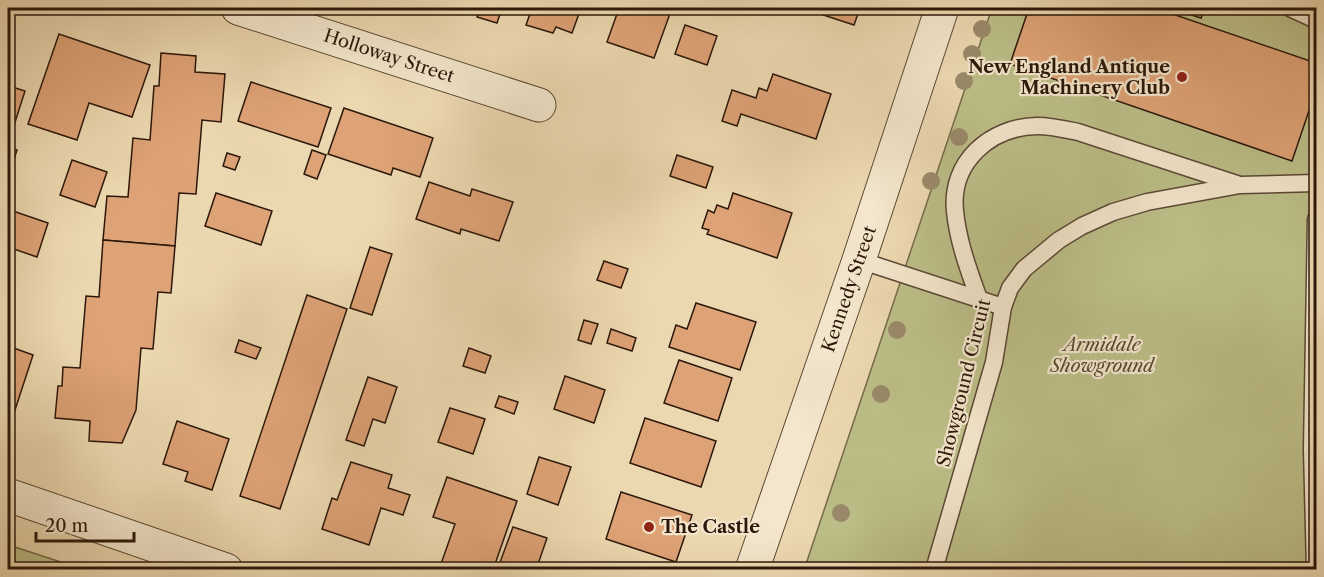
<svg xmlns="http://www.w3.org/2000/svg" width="1324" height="577" viewBox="0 0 1324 577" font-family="'Libre Caslon Text',serif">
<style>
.green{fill:#bcbe88;stroke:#746b4a;stroke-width:1.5}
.building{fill:#dda276;stroke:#2c180b;stroke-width:1.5}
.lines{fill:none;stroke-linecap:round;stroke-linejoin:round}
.lane-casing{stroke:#5c4834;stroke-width:19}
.street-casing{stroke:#5c4834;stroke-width:35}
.lane{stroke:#f3e6cc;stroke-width:16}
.street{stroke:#f3e6cc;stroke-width:33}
.tree{fill:#9a8a6a}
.poi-dot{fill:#8f2418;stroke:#f3e6cc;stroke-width:2}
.labels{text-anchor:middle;stroke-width:4.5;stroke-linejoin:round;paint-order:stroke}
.street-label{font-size:18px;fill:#2c180b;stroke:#f3e6cc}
.poi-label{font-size:18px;font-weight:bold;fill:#2c180b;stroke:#f3e6cc;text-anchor:end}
.park-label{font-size:18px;font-style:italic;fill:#574a30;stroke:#f3e6cc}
</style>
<rect width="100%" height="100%" fill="#ecd8b0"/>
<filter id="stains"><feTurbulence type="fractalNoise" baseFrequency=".00333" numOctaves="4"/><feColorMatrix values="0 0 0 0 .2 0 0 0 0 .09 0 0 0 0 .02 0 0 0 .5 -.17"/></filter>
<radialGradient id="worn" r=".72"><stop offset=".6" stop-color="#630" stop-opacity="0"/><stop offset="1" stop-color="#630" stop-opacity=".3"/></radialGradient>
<!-- green -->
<g class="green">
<path d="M992,8H1316V569L804,570Z"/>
<path d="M8,545L18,548L82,569H8Z"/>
</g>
<!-- building -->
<g class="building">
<path d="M480,8H502L497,23L477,17Z"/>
<path d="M532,8H581L572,33L556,27L553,33L526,25Z"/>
<path d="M619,8H672L654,58L607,42Z"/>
<path d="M802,8H860L854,25Z"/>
<path d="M1029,8H1155L1316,63V90L1292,161L1010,64Z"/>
<path d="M1170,8H1205L1201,18Z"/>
<path d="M685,25L717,36L707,65L675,54Z"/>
<path d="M59,34L150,65L132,117L89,103L77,140L28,124Z"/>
<path d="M161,53L196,56L195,72L225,74L221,122L202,120L196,194L179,193L175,246L103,240L107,196L128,197L133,138L150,140L154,86H159Z"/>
<path d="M8,69L14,71L9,86L25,91L8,144Z"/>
<path d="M773,74L831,94L816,139L741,114L737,126L722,121L732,90L756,98L759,88L767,91Z"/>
<path d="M251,82L331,108L318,147L238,121Z"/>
<path d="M344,108L433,138L420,177L393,168L391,175L328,154Z"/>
<path d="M8,147L17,150L8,178Z"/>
<path d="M312,150L326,155L317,179L304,174Z"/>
<path d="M227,153L240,157L235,170L223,166Z"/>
<path d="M677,155L713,167L706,188L670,176Z"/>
<path d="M72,160L107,172L95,207L60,195Z"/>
<path d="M429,182L470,196L472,189L513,202L499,241L461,229L460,234L416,219Z"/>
<path d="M216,193L272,211L261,245L205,226Z"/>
<path d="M733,193L792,213L777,258L707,234L709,230L702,228L708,210L714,213L717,205L728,209Z"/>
<path d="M10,210L48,223L37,257L8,247V218Z"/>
<path d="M103,240L175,246L171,293L158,292L153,349L141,348L136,410L122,443L89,441L90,421L55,418L58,386H62L63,367L80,368L86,296L99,297Z"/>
<path d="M370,247L392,254L372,315L350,308Z"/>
<path d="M604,261L628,269L621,288L597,280Z"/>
<path d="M307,295L347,309L280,509L240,496Z"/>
<path d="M696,303L756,322L740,370L669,347L676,325L687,329Z"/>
<path d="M584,320L598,324L591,344L578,340Z"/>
<path d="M611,329L636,338L632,351L607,343Z"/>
<path d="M239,340L261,348L256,359L235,352Z"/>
<path d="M8,346L33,355L14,413L8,411Z"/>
<path d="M469,348L491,356L485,373L463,366Z"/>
<path d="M679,360L732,378L718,421L664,403Z"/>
<path d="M565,376L605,390L594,423L554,409Z"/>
<path d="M368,377L397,387L385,423L373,419L364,446L346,440Z"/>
<path d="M499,396L518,402L514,414L495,407Z"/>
<path d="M450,408L485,419L473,454L438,442Z"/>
<path d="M645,418L716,441L701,487L630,463Z"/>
<path d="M177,421L229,439L212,490L185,481L188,472L163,464Z"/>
<path d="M539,457L571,467L558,505L527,494Z"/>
<path d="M351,462L392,475L388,488L410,495L403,515L381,508L369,545L322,529L332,498L337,500Z"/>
<path d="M447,477L517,501L493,570H458L441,564L455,524L433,517Z"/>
<path d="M621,492L692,515L676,562L606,539Z"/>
<path d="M513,527L547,538L536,570H512L499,565Z"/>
</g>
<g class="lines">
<defs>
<g id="lane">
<path d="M1290,8L1316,20"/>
<path d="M859,260L1003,307"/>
<path d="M979,299C969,271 958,242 955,211C950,162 990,127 1037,126C1051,126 1064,129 1078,132L1237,184"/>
<path d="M934,570L994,362L1003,307L1010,288L1024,269L1059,240L1082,226L1113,212L1147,202L1240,185L1316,183"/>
<path d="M1315,570L1312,449L1316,219"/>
</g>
<g id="street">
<path d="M238,8L539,105"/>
<path d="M8,495L226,570"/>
<path d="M752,570L859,260L942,8"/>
</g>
</defs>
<!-- lane casing -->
<use href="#lane" class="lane-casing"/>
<!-- street casing -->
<use href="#street" class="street-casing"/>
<!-- lane -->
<use href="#lane" class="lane"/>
<!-- street -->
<use href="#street" class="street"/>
</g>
<!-- trees -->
<g class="tree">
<circle cx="982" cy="29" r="9"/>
<circle cx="972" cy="54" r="9"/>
<circle cx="964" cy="81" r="9"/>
<circle cx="959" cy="137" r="9"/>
<circle cx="931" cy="181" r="9"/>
<circle cx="897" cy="330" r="9"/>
<circle cx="881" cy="394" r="9"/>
<circle cx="841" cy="513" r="9"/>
</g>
<!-- markers -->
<g class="poi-dot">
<circle cx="1182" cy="77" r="6"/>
<circle cx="649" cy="527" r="6"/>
</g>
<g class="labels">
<!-- street labels -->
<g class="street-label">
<text transform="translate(389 56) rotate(18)" y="6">Holloway Street</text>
<text transform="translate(849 289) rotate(-71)" y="6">Kennedy Street</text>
<text transform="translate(964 383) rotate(-76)" y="6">Showground Circuit</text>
</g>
<!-- poi labels -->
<g class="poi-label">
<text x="1170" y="73">New England Antique<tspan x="1170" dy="21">Machinery Club</tspan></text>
<text x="661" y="533" text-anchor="start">The Castle</text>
</g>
<!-- park labels -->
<g class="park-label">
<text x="1102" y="351">Armidale<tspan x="1102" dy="21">Showground</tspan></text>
</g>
</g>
<!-- margin -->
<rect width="1324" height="577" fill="none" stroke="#ecd8b0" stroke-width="30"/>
<rect x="9" y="9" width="1306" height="559" fill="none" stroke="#2c180b" stroke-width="3"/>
<rect x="15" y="15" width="1294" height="547" fill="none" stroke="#2c180b" stroke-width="1.5"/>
<!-- scale -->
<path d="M36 532v9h98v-9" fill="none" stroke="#2c180b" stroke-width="3"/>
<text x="45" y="532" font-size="18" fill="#2c180b" stroke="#f3e6cc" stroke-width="4.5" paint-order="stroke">20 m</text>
<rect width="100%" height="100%" filter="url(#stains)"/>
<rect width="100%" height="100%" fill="url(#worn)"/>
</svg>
